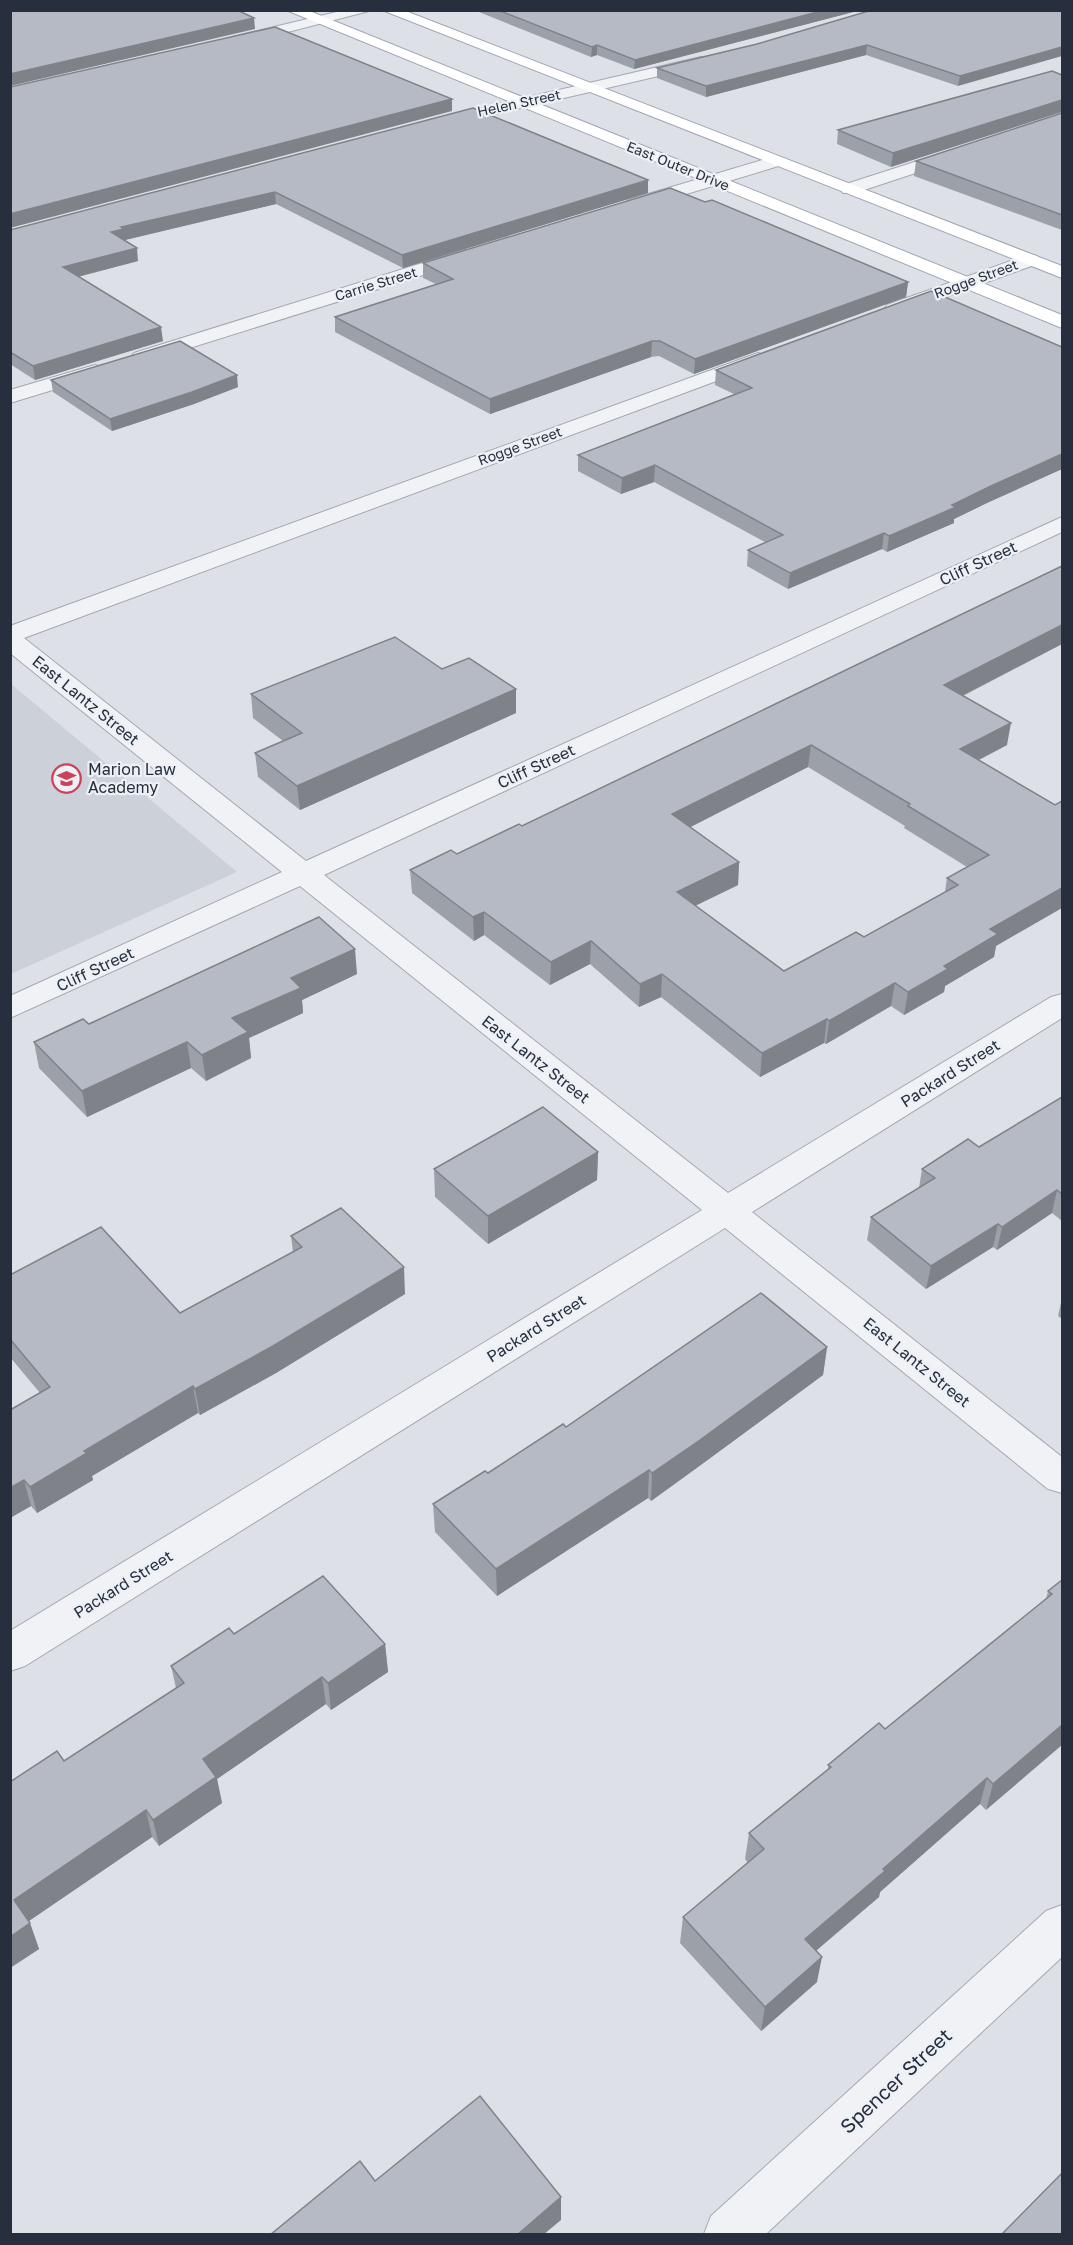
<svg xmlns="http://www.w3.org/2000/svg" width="1073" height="2245" viewBox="0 0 1073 2245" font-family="'Golos Text',sans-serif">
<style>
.built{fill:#cbd0d9}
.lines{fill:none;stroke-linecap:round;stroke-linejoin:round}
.minor-casing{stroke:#a3a8b1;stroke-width:2}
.major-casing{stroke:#9da6b3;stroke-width:2}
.minor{fill:#f0f2f5;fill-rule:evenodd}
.major{fill:#fff;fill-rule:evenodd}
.wall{fill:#9ca0a9;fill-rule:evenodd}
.shaded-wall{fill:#7f8289}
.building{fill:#b5bac4;stroke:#7f8289;stroke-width:1.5;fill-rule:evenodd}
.labels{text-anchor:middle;stroke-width:4.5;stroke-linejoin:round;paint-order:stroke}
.far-street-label{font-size:14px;fill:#272f3e;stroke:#edf0f5}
.street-label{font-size:16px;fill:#272f3e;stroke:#edf0f5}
.poi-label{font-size:16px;fill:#272f3e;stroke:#edf0f5;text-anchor:start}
.near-street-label{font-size:20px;fill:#272f3e;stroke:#edf0f5}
</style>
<rect width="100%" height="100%" fill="#dde1e7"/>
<!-- built -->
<path class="built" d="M10,684H11L237,872L11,974Z"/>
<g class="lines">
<defs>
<g id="minor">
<path d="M345,10H373L237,45L229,40L232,37Z"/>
<path d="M701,57L706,59L709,62L706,65L435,128L427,123L429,120Z"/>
<path d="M958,148L964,149L966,153L964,157L855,193H843L840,189L843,185Z"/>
<path d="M776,156L785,161L782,165L640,208H628L625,204L628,200Z"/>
<path d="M464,250L471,252L473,256L471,260L148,361H134L131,357L134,353Z"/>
<path d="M1030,254L1037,256L1039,260L1037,264L901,313L894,315L884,309L887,305Z"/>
<path d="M758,353L765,355L768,359L765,363L24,638L306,861L1062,517V532L324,875L728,1193L1051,997L1062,994V1018L752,1212L1062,1457V1493L1048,1489L725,1228L25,1666L10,1671V1631L702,1210L300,886L10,1018V996L282,872L10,653V626Z"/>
<path d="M95,365L102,367L105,371L102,375L10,403V390Z"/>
<path d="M1062,1905V1957L766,2234H704L711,2216L1046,1911Z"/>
</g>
<g id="major">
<path d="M286,10H307L1062,315V328Z"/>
<path d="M382,10H403L1062,266V278Z"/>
</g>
</defs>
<!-- minor casing -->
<use href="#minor" class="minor-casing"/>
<!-- major casing -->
<use href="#major" class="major-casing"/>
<!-- minor -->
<use href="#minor" class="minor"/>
<!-- major -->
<use href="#major" class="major"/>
</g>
<!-- wall -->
<g class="wall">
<path d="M474,10H861L634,69L597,55L591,57Z"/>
<path d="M1062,10L958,86L866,55L706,97L657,78V68L757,44Z"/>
<path d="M1052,71L891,167L837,144L838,130Z"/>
<path d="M473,108L648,193L403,268L276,204L125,240L126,242L138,261L78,277L163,341L35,380L10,364V230Z"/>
<path d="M1062,113V230L914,176L916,161Z"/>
<path d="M705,202L908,282L906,297L694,374L659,356L651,357L490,414L335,332V317L436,284L423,278V263Z"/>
<path d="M1062,347V469L989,502L954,519V523L887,552L882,549L788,589L747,566L748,550L765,542L654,482L621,494L578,471V455L734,394L715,385L716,370Z"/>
<path d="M51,380L238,387L194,404L112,431L53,392Z"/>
<path d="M1062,566V644L963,696L1007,745L979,760L1055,805L996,946L994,957L945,986L944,992L904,1015L891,1006L826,1044L824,1043L760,1077L661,997L639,1007L590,964L550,985L484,935L474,941L412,893L410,870L457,854L522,826ZM808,767L905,826L904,828L967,867L947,878L945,892L864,937L784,971L695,906L738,885L739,862L690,827Z"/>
<path d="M442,669L516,713L300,810L258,777L255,753L283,741L253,718L251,694Z"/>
<path d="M357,974L302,1000L303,1013L249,1038L251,1058L206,1081L191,1068L87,1117L39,1068L34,1042L89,1024Z"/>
<path d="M1062,1097V1221L1052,1213L997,1250L993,1247L926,1289L867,1240L871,1217L919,1188L922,1169L979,1147Z"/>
<path d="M598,1152L597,1180L488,1244L435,1197L434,1169Z"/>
<path d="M291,1236L405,1294L276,1373L200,1415L198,1413L92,1476L93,1480L37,1513L31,1506L10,1518L40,1393L10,1357V1275L180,1313L293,1252Z"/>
<path d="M1062,1298V1319L1058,1316Z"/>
<path d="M827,1347L823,1375L698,1467L651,1501L648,1498L497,1596L435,1532L433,1504L488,1473L566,1427Z"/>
<path d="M1062,1580L986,1810L980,1804L880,1892L879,1897L816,1951L817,1982L761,2031L680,1943L683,1917L748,1863L745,1859L749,1833L828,1770V1765L885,1729L1046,1599L1048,1591Z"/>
<path d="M234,1634L385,1644L388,1672L331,1710L326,1704L217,1779L222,1803L159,1846L152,1837L29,1921L39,1949L10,1968V1782L64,1761L176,1688L171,1666Z"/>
</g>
<!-- shaded-wall -->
<g class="shaded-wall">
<path d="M825,10H861L634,69L635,60Z"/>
<path d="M254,18L255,29L10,86V74Z"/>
<path d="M597,45V55L591,57L592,47Z"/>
<path d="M867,45L866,55L706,97V86Z"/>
<path d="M1062,47V56L958,86L960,76Z"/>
<path d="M452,99V111L10,228V214Z"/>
<path d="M1062,100V112L891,167L893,153Z"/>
<path d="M648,180V193L403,268L402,255Z"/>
<path d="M275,192L276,204L125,240L126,242L111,232L121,227Z"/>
<path d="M137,248L138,261L65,280L63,267Z"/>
<path d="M908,282L906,297L694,374L695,359Z"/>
<path d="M161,327L163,341L35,380L33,366Z"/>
<path d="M652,341L651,357L490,414V399Z"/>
<path d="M237,375L238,387L194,404L112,431L110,419Z"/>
<path d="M1062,454V469L989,502L954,519V523L887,552L889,536L991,486Z"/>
<path d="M655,465L654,482L621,494L622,478Z"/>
<path d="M884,533L882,549L788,589L790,573Z"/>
<path d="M1062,625V644L940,707L944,685Z"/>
<path d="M516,689V713L300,810L297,786Z"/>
<path d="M1011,723L1007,745L957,771L960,749Z"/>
<path d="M811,745L808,767L671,837L672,814Z"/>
<path d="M739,862L738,885L676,915L677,892Z"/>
<path d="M1062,888V908L996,946L994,957L945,986L944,992L904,1015L908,992L944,966L990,929Z"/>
<path d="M484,912V935L474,941L473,917Z"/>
<path d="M591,941L590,964L550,985L551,962Z"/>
<path d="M355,949L357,974L302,1000L303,1013L249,1038L251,1058L206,1081L202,1055L232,1018L291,978Z"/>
<path d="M662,974L661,997L639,1007L640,984Z"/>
<path d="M895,983L891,1006L826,1044L829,1021Z"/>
<path d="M827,1019L824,1043L760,1077L762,1053Z"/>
<path d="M187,1042L191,1068L87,1117L82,1091Z"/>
<path d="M598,1152L597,1180L488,1244V1216Z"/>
<path d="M1057,1190L1052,1213L997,1250L1002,1227Z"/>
<path d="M998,1224L993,1247L926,1289L931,1266Z"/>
<path d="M404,1267L405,1294L276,1373L200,1415L195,1389Z"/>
<path d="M827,1347L823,1375L698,1467L651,1501L652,1473Z"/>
<path d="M193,1386L198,1413L92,1476L93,1480L37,1513L30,1487L84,1451Z"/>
<path d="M649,1470L648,1498L497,1596L496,1569Z"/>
<path d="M24,1480L31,1506L10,1518V1488Z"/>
<path d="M385,1644L388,1672L331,1710L328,1683Z"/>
<path d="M322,1677L326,1704L217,1779L222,1803L159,1846L153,1820L203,1759Z"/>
<path d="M1062,1725V1745L986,1810L993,1784Z"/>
<path d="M987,1778L980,1804L880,1892L879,1897L800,1964L805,1939L883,1869Z"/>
<path d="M146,1810L152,1837L23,1925L14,1900Z"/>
<path d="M30,1923L39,1949L10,1968V1937Z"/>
<path d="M822,1957L817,1982L761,2031L765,2007Z"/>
<path d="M561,2197V2220L543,2235H517Z"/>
</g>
<!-- building -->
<g class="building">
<path d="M10,10H237L254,18L10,74Z"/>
<path d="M498,10H825L635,60L597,45L592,47Z"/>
<path d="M872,10H1062V47L960,76L867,45L706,86L657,68L757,44Z"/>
<path d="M275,27L452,99L10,214V87Z"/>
<path d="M1052,71L1062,75V100L893,153L838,130Z"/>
<path d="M473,108L648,180L402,255L275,192L121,227L124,229L111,232L137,248L63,267L161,327L33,366L10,352V230Z"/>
<path d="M1062,113V215L916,161Z"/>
<path d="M670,188L705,202L712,200L908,282L695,359L660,341H652L490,399L335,317L453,279L423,263Z"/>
<path d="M931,291L1062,347V454L991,486L952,505L956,507L889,536L884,533L790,573L748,550L783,535L655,465L622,478L578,455L752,388L716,370Z"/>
<path d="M180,341L237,375L192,392L110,419L51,380Z"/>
<path d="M1062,566V625L944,685L1011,723L960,749L1055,805L1062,801V888L990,929L998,934L944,966L948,969L908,992L895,983L829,1021L827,1019L762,1053L662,974L640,984L591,941L551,962L484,912L473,917L410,870L451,850L457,854L519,824L522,826ZM811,745L910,804L908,806L989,855L947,878L958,885L864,937L856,932L784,971L677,892L739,862L672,814Z"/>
<path d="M395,637L442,669L469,658L516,689L297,786L255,753L302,733L251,694Z"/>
<path d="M319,917L355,949L291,978L301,988L232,1018L248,1032L202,1055L187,1042L82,1091L34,1042L83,1019L89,1024Z"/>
<path d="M1062,1097V1194L1057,1190L1002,1227L998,1224L931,1266L871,1217L935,1178L922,1169L968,1139L979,1147Z"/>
<path d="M543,1107L598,1152L488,1216L434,1169Z"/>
<path d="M341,1208L404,1267L273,1346L195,1389L193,1386L84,1451L87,1453L30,1487L24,1480L10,1488V1410L50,1387L10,1339V1275L101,1227L180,1313L302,1247L291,1236Z"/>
<path d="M761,1293L827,1347L700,1440L652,1473L649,1470L496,1569L433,1504L485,1471L488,1473L563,1424L566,1427Z"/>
<path d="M323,1576L385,1644L328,1683L322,1677L203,1759L216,1777L153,1820L146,1810L14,1900L30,1923L10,1937V1782L57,1751L64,1761L184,1683L171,1666L229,1628L234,1634Z"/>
<path d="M1062,1580V1725L993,1784L987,1778L883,1869L885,1871L805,1939L822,1957L765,2007L683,1917L764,1849L749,1833L831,1767L828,1765L879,1723L885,1729L1052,1594L1048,1591Z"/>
<path d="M480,2096L561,2197L517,2235H270L360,2161L375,2181Z"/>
<path d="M1062,2173V2235H1001Z"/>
</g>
<!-- icons -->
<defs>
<symbol id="school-ring" viewBox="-11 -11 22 22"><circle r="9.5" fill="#edf0f5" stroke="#ce4158" stroke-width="1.5"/><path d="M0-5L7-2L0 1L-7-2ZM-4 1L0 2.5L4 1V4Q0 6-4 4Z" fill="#ce4158"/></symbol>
</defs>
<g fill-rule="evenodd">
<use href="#school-ring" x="50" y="762" width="33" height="33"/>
</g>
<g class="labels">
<!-- far-street labels -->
<g class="far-street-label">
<text transform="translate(519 103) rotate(-12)" y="5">Helen Street</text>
<text transform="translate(678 166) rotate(22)" y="5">East Outer Drive</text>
<text transform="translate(976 279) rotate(-20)" y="5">Rogge Street</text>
<text transform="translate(376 284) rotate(-17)" y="5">Carrie Street</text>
<text transform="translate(520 446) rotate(-20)" y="5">Rogge Street</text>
</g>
<!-- street labels -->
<g class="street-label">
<text transform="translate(978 563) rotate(-25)" y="6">Cliff Street</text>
<text transform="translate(86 700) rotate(39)" y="6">East Lantz Street</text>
<text transform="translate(536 766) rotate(-25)" y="6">Cliff Street</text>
<text transform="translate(95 969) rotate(-25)" y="6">Cliff Street</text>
<text transform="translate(536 1059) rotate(38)" y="6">East Lantz Street</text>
<text transform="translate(950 1073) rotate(-32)" y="6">Packard Street</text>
<text transform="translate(536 1328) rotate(-32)" y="6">Packard Street</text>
<text transform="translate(917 1362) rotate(39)" y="6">East Lantz Street</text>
<text transform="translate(123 1584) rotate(-32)" y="6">Packard Street</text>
</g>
<!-- poi labels -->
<g class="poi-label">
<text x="88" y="775">Marion Law<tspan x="88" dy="18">Academy</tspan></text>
</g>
<!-- near-street labels -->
<g class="near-street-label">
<text transform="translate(896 2081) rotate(-43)" y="7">Spencer Street</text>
</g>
</g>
<!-- border -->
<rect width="1073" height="2245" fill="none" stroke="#272f3e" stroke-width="24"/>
</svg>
